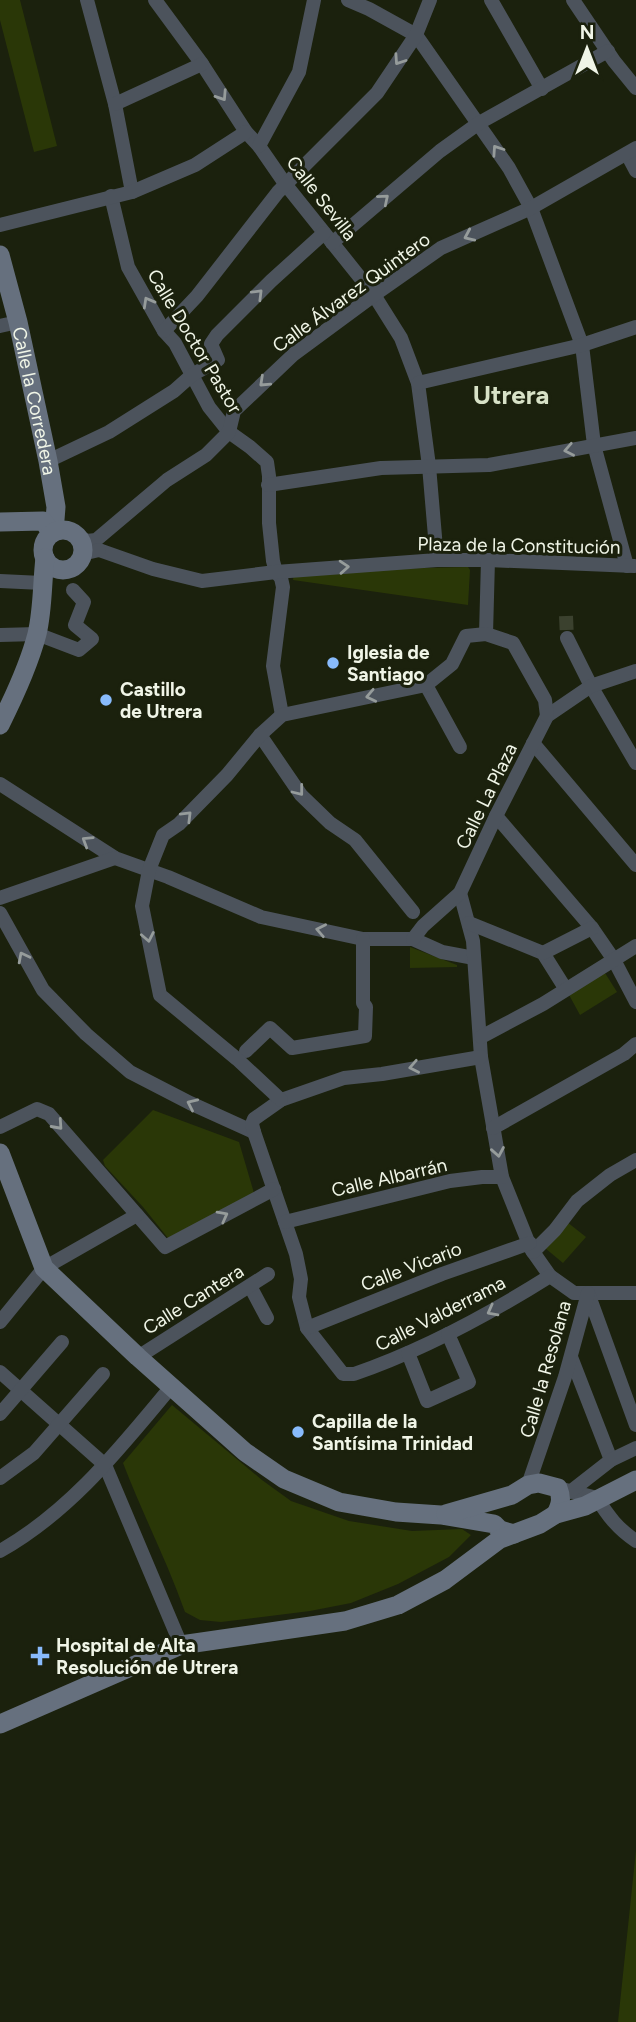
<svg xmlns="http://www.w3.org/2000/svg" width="636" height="2022" viewBox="0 0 636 2022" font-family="Figtree,sans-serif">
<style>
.green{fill:#2a3707}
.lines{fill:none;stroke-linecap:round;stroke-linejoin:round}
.street-tunnel{stroke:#3b412e;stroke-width:14;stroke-dasharray:14 7;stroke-linecap:butt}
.street{stroke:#4c535c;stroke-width:14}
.secondary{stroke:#66707e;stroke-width:19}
.oneway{stroke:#969c9b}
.poi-dot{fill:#88bbfc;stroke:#1b210d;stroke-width:2.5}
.labels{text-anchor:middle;stroke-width:6;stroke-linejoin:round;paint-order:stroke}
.street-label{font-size:19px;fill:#f0f5e7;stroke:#1b210d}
.poi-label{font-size:19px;font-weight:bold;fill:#f0f5e7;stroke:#1b210d;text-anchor:start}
.district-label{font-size:26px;font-weight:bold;fill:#d8e2c7;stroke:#1b210d}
</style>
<rect width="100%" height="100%" fill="#1b210d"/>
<!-- green -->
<g class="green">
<path d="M0,0H20L57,146L34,152L0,20Z"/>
<path d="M468,567L470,570L468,605L293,580L294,573L338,570Z"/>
<path d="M410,947L457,965V967L410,968Z"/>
<path d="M605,973L617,992L580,1015L568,993Z"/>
<path d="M153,1110L239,1142L254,1193L168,1238L143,1207L105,1166L103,1160Z"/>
<path d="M567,1222L586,1237L563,1263L545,1248Z"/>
<path d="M172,1405L262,1480L291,1501L349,1521L412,1531L462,1529L471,1535L449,1557L398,1584L351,1603L310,1611L221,1622L200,1620L185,1612C167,1561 142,1513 123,1463Z"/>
<path d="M636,1813V2022H618L636,1850Z"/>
</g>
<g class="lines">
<!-- street-tunnel -->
<path class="street-tunnel" d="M566,616L567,638"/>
<!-- street -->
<g class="street">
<path d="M87,0L115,104L132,192"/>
<path d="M155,0L202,64L246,132L259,146L286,185L374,295L401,338L418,383L429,466L437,560"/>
<path d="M348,0L369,9L416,35L509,168L531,208L582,345L594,445L627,566"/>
<path d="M491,0L542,89"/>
<path d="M573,0L614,61L636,88"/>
<path d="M115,104L202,64"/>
<path d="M259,146L299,72L314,0"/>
<path d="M627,154L636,171"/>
<path d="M111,196L128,267L164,331L175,343L209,407L229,432L250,447L267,462L269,476V523L273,561L276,572L281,578L283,587L273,666L282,715"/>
<path d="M0,225L132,192L195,165L246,132"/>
<path d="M332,243L440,151L479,123L608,51"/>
<path d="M0,326L18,322"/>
<path d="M164,331L197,296L278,192L377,93L416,35L430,0"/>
<path d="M418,383L582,345L636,327"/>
<path d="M48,461L109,432L174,391L192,375L218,360L211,344L217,335L271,281L324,233"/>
<path d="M268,485L381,468L489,465L636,438"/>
<path d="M77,536L87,541L96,540L167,480L206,455L229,432L234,411L294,354L374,295L441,248L531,208L636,148"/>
<path d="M99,550L153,569L202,581L276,572L437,560H488L634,566"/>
<path d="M82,554L99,550"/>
<path d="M0,581L42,583"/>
<path d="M486,634L488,560"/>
<path d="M0,635L37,634L79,650L92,639L75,625L84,602L73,590"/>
<path d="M567,638L591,686L636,763"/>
<path d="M426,685L460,747"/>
<path d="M260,735L301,795L330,823L355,840L413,912"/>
<path d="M533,743L636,865"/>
<path d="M0,784L115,858L168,877L261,917L363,939H413L442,952L474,958"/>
<path d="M496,816L592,928L614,960L636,1002"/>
<path d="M460,893L473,941L481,1057L502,1177L531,1249L550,1276L574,1293H636"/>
<path d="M0,898L115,858"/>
<path d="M0,913L43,990L86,1034L130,1072L190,1103L254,1132"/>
<path d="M469,923L543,953L565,988"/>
<path d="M413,939L423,926L460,893L496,816L547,716L591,686L636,671"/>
<path d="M543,953L592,928"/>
<path d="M481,1037L543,1004L636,946"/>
<path d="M246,1051L270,1028L292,1048L365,1036L366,1007L363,1003V939"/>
<path d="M481,1057L382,1074L344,1078L281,1100L254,1119L252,1124L254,1132L296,1254L301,1279L299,1297L307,1328L343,1374H354C424,1350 488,1315 550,1276"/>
<path d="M281,1100L237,1059L160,995L142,906L149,870L163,835L179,824L227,775L260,735L282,715L426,685L452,664L466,636L486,634L513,643L545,700L547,716"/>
<path d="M0,1127L37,1109L49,1114L165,1247L274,1189"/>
<path d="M493,1128L624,1054L636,1044"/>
<path d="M285,1222L450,1181L482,1177H502"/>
<path d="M533,1252L555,1230L577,1201L610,1175L636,1160"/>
<path d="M250,1286L267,1318"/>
<path d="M588,1293L636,1425"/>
<path d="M0,1322L44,1268L137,1215"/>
<path d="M307,1328L442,1274L530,1243"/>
<path d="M408,1353L427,1401L469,1382L448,1334"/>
<path d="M138,1357L268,1274"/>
<path d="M571,1357L611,1460"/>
<path d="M0,1372L105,1465L181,1645"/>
<path d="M0,1414L62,1342"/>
<path d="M0,1478L34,1453L103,1374"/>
<path d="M528,1485L565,1377L588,1293"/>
<path d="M558,1488L597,1498C608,1516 618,1529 636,1541"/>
<path d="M570,1492L611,1460L636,1448"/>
<path d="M0,1551C71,1511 120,1448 171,1387"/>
</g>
<!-- secondary -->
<g class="secondary">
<path id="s1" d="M0,255L18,322L48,461L56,507L54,532"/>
<path d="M0,522L43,521L52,533"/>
<circle cx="63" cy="550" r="20"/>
<path d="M0,725C14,697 29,665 37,634C43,609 42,583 45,558"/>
<path d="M0,1153L44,1268L138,1357L245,1452L284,1479L339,1502L396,1512L441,1515L494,1524L500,1530L514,1534"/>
<path d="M446,1514L512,1495L528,1485L539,1483L558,1488C562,1498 561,1504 556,1514"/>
<path d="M0,1724L181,1645L345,1621L398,1605L445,1580L500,1539L540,1524L556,1514L585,1506L636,1480"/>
</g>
</g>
<!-- one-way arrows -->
<defs><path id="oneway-chevron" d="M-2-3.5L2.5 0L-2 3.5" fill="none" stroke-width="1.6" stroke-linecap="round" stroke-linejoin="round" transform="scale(1.75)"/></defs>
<g class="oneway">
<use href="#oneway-chevron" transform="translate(399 60) rotate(124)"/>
<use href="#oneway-chevron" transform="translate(222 96) rotate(57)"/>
<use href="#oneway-chevron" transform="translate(497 150) rotate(-124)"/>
<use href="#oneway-chevron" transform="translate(384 199) rotate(-40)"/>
<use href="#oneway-chevron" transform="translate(469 236) rotate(156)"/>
<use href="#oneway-chevron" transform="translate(258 294) rotate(-45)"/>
<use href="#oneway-chevron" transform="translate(148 302) rotate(-119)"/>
<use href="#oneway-chevron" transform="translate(264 382) rotate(137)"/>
<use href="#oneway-chevron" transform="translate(569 450) rotate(169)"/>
<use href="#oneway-chevron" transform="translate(344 567) rotate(-4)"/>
<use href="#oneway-chevron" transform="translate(371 696) rotate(168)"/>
<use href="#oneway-chevron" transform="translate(299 791) rotate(52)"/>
<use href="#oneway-chevron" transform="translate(187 816) rotate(-45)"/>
<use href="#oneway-chevron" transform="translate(87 841) rotate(-148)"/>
<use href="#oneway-chevron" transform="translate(321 930) rotate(-169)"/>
<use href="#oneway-chevron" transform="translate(148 937) rotate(79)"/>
<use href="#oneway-chevron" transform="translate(23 957) rotate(-117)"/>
<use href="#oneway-chevron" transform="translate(414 1067) rotate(169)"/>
<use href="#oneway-chevron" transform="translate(192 1104) rotate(-155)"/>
<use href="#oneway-chevron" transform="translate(58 1125) rotate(48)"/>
<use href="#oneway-chevron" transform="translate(498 1152) rotate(80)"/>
<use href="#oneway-chevron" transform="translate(223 1216) rotate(-28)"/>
<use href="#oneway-chevron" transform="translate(492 1311) rotate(152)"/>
</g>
<!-- markers -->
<g class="poi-dot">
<circle cx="333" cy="663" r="7"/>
<circle cx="106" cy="700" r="7"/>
<circle cx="298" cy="1432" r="7"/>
<path d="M36.5 1645.5h7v7h7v7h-7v7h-7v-7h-7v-7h7z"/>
</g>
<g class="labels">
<!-- street labels -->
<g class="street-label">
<text transform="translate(322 198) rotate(52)" y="7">Calle Sevilla</text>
<text transform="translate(351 292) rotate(-36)" y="7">Calle Álvarez Quintero</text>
<text transform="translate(195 341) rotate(59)" y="7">Calle Doctor Pastor</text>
<text dy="7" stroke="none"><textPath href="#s1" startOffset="150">Calle la Corredera</textPath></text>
<text transform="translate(519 545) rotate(1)" y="7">Plaza de la Constitución</text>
<text transform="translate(486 796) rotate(-64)" y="7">Calle La Plaza</text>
<text transform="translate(389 1177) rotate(-13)" y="7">Calle Albarrán</text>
<text transform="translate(411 1266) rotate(-21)" y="7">Calle Vicario</text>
<text transform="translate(193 1299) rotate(-32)" y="7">Calle Cantera</text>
<text transform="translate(440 1313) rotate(-27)" y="7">Calle Valderrama</text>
<text transform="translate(545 1369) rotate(-74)" y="7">Calle la Resolana</text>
</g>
<!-- poi labels -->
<g class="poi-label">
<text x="347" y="659">Iglesia de<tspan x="347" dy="22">Santiago</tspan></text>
<text x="120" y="696">Castillo<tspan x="120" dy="22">de Utrera</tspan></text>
<text x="312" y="1428">Capilla de la<tspan x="312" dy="22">Santísima Trinidad</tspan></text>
<text x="56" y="1652">Hospital de Alta<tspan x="56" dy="22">Resolución de Utrera</tspan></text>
</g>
<!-- district labels -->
<g class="district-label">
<text x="511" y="404">Utrera</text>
</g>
</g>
<!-- north arrow -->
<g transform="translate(587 49)" stroke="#1b210d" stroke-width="5" paint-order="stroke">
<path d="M0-5L12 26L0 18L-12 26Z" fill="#f0f5e7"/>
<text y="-10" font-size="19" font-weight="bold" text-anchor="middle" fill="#f0f5e7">N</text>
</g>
</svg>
